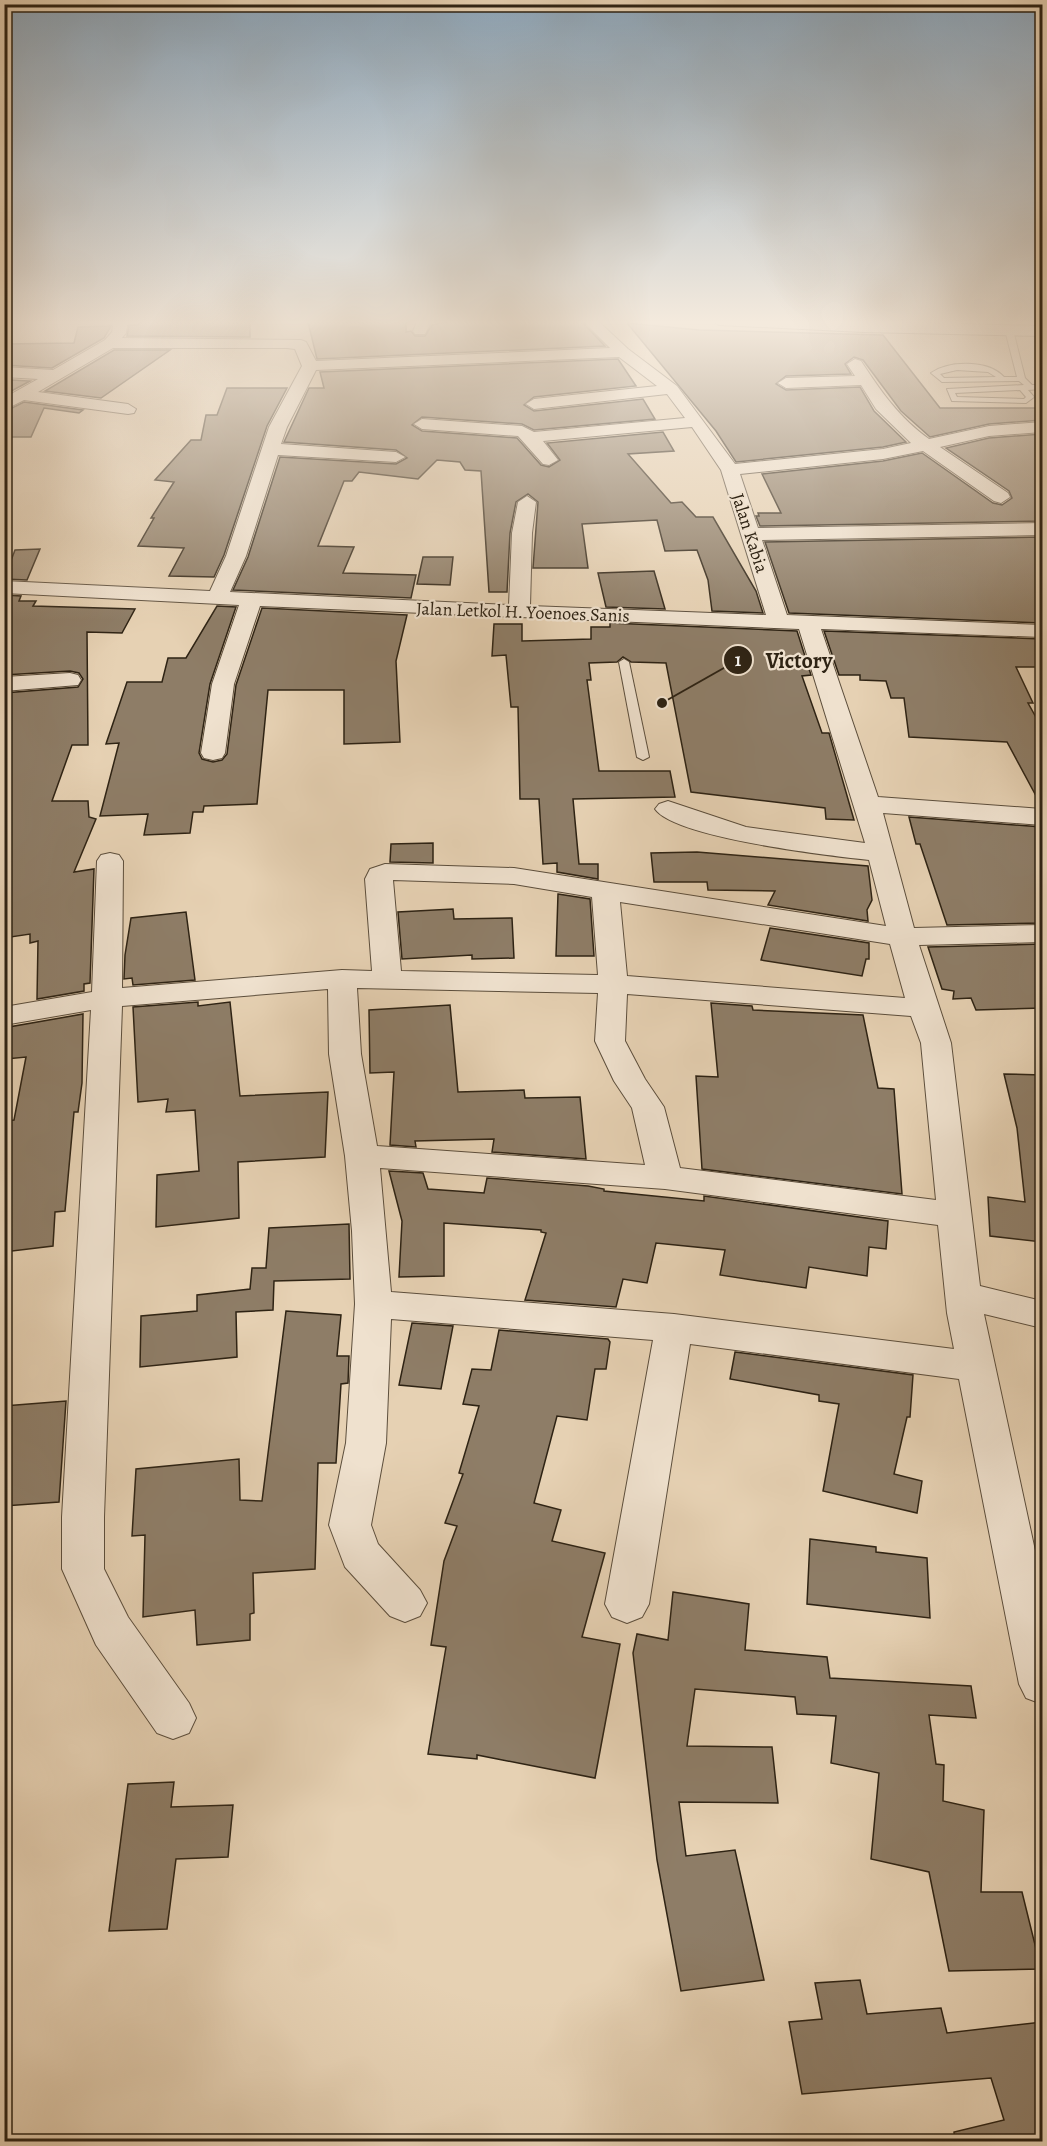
<svg xmlns="http://www.w3.org/2000/svg" width="1047" height="2146" viewBox="0 0 1047 2146" font-family="Alegreya,serif">
<style>
.building{fill:#8e7d67;stroke:#2e2314;stroke-width:1.5}
.lines{fill:none;stroke-linecap:round;stroke-linejoin:round}
.lane-casing{stroke:#5c4e3c;stroke-width:2}
.street-casing{stroke:#5c4e3c;stroke-width:2}
.secondary-casing{stroke:#2e2314;stroke-width:2}
.lane{fill:#efe1ce;fill-rule:evenodd}
.street{fill:#efe1ce;fill-rule:evenodd}
.secondary{fill:#efe1ce;fill-rule:evenodd}
.labels{text-anchor:middle;stroke-width:4.5;stroke-linejoin:round;paint-order:stroke}
.far-street-label{font-size:18px;fill:#2e2314;stroke:#efe1ce}
.leader{fill:none;stroke:#2e2314;stroke-width:2}
.callout-dot{fill:#2e2314;stroke:#efe1ce;stroke-width:2}
.mark-label{font-size:18px;text-anchor:middle;font-weight:bold;fill:#fff}
.callout-label{font-size:22px;text-anchor:middle;font-weight:bold;fill:#2e2314;stroke:#efe1ce;stroke-width:4.5;stroke-linejoin:round;paint-order:stroke}
</style>
<rect width="100%" height="100%" fill="#e6d1b3"/>
<filter id="stains"><feTurbulence type="fractalNoise" baseFrequency=".00333" numOctaves="4"/><feColorMatrix values="0 0 0 0 .2 0 0 0 0 .09 0 0 0 0 .02 0 0 0 .5 -.17"/></filter>
<radialGradient id="worn" r=".72"><stop offset=".6" stop-color="#630" stop-opacity="0"/><stop offset="1" stop-color="#630" stop-opacity=".3"/></radialGradient>
<!-- building -->
<g class="building">
<path d="M140,320H250V337L127,336L129,325H138Z"/>
<path d="M452,320H580L605,346L317,359L308,322H406V332L411,331L415,336H425L432,325Z"/>
<path d="M627,323L699,330L883,335L940,408H1042V420L989,424L930,437L901,411L863,360L854,357L845,364L851,374L786,376L776,384L786,390L860,387L874,411L906,442L883,447L736,462L716,431Z"/>
<path d="M111,326L104,338L52,368L4,365V344L74,343L78,327Z"/>
<path d="M114,350H170L101,398L45,391Z"/>
<path d="M618,359L636,386L534,397L524,405L534,411L643,399L655,419L534,430L522,424L422,417L412,425L422,431L517,438L541,465L549,467L560,460L547,443L663,432L674,451L628,454L671,503L682,502L696,517H713L756,591L763,613L712,611L708,580L697,550L665,551L657,520L582,524L588,568H533L538,502L528,494L516,502L510,533L507,592H489L481,471L465,470L460,462L437,460L418,479L359,472L352,481H344L318,546L354,547L343,573L416,575L411,598L233,590L248,557L280,457L396,464L407,458L396,450L284,442L309,388H324L320,372Z"/>
<path d="M12,380L30,381L4,395V387Z"/>
<path d="M227,388H287L267,426L224,555L214,577L169,576L184,548L138,546L154,518H151L174,482L155,480L191,440H201L206,415H217Z"/>
<path d="M24,402L83,410L79,413L44,408L31,437H4V412Z"/>
<path d="M1042,434V521L760,526L756,516H759L758,513H781L762,474L883,461L922,453L993,503L1002,505L1012,498L1009,491L946,448L989,438Z"/>
<path d="M1042,537V623L789,613L765,542Z"/>
<path d="M40,549L27,580L4,579L15,550Z"/>
<path d="M423,557H453L450,585L417,584Z"/>
<path d="M654,571L665,609L606,607L598,573Z"/>
<path d="M4,595L21,596L19,601H36L33,606L135,609L122,633L87,632L88,745H72L52,801H88L89,817L96,819L74,872L94,869L90,983L84,984V991L37,999L38,941L30,943V934L4,938V693L78,687L83,679L79,673L70,671L4,675Z"/>
<path d="M217,606L236,607L210,684L199,753L202,759L213,762L222,760L227,754L236,685L262,608L407,615L396,661L400,742L344,744V690H268L257,804L204,806L203,812H193L190,833L144,835L148,814L100,816L119,743L106,744L127,682H162L168,658H186Z"/>
<path d="M610,623L797,631L811,675L802,676L822,733H829L854,820L826,819L825,808L691,792L666,663L631,662L623,657L617,662L589,663L591,680H587L599,771H670L675,797L573,799L579,864H598V879L557,872V863L543,864L539,799H520L518,707H511L506,655L492,656L494,624H522V641L591,639V627H610Z"/>
<path d="M824,631L1042,639V667H1016L1033,703H1028L1042,728V807L1007,742L909,737L904,698H891L886,681L860,680V675H839Z"/>
<path d="M909,817L1042,827V923L947,925L920,844H916Z"/>
<path d="M433,843V863L390,862L391,844Z"/>
<path d="M697,852L868,866L872,900L867,910L868,921L768,905L775,891L708,890L707,882H654L651,853Z"/>
<path d="M558,894L590,899L594,956H556Z"/>
<path d="M453,909L454,919L512,918L514,958L472,959V955L402,959L398,912Z"/>
<path d="M186,912L195,980L133,985L132,978L124,979L125,955L131,918Z"/>
<path d="M770,928L869,943V959H866L862,976L761,960Z"/>
<path d="M1042,944V1008L976,1010L971,998L953,999L954,991L942,989L928,947Z"/>
<path d="M198,1002V1006L230,1002L240,1096L328,1092L325,1157L238,1162L239,1218L156,1227L157,1175L199,1171L195,1110L166,1112L168,1099L138,1102L133,1007Z"/>
<path d="M711,1003L752,1006L753,1010L863,1015L878,1088L894,1089L902,1194L702,1169L696,1076L718,1077Z"/>
<path d="M450,1005L458,1092L524,1090L525,1098L580,1097L586,1159L492,1152L494,1139L415,1141L416,1147L390,1145L394,1072L370,1073L369,1010Z"/>
<path d="M83,1014L82,1083L78,1112H74L65,1211L55,1212L53,1246L4,1252V1121L14,1120L26,1057L6,1059L9,1027Z"/>
<path d="M1004,1074L1042,1075V1242L990,1236L988,1197L1025,1202L1017,1128Z"/>
<path d="M389,1171L423,1173L428,1189L484,1193L487,1178L588,1186L604,1189V1191L704,1201V1196L888,1221L886,1249L869,1247L867,1276L809,1267L806,1288L720,1275L725,1250L656,1243L647,1283L623,1279L616,1307L525,1300L546,1233L541,1232V1230L444,1223V1276L399,1277L402,1221Z"/>
<path d="M349,1224L350,1279L274,1281L273,1310L236,1312L237,1357L140,1367L141,1316L197,1311V1295L250,1289L252,1268H266L269,1228Z"/>
<path d="M286,1311L341,1315L337,1356H349L348,1383L341,1384L336,1463H318L315,1569L253,1573L254,1613L250,1614V1640L197,1645L195,1610L143,1617L145,1535L132,1536L136,1469L239,1459L240,1500L262,1501Z"/>
<path d="M412,1323L453,1326L441,1389L399,1385Z"/>
<path d="M499,1330L608,1339L610,1342L606,1369H595L587,1420L557,1416L534,1503L561,1510L552,1541L605,1553L582,1637L620,1644L595,1778L477,1755V1759L428,1754L446,1647L431,1645L444,1561L457,1526L445,1523L463,1474L459,1473L479,1406L463,1404L472,1369L491,1370Z"/>
<path d="M735,1352L913,1375L910,1417H907L894,1474L922,1481L917,1513L823,1491L839,1404L819,1401V1395L730,1379Z"/>
<path d="M66,1401L59,1502L4,1506V1406Z"/>
<path d="M810,1539L876,1547V1552L927,1558L930,1618L807,1604Z"/>
<path d="M673,1592L749,1604L745,1650L827,1657L830,1678L971,1686L976,1718L929,1715L936,1764L944,1765L943,1801L984,1810L981,1892H1022L1041,1969L949,1971L929,1872L871,1859L879,1773L831,1763L836,1716L797,1714L795,1697L695,1689L687,1746L772,1747L778,1803L679,1802L686,1856L735,1850L764,1980L681,1991L657,1860L633,1653L637,1634L668,1640Z"/>
<path d="M174,1782L171,1807L233,1805L228,1857L176,1859L167,1929L109,1931L128,1784Z"/>
<path d="M860,1980L867,2014L941,2008L947,2033L1042,2022V2142H955L954,2132L1004,2120L991,2078L802,2094L789,2022L822,2019L815,1983Z"/>
</g>
<g class="lines">
<defs>
<g id="lane">
<path d="M1009,328L1013,330L1025,378L1032,385H1041V389L1028,390L1034,397L1026,403L952,401L947,389L1024,385L1019,381L942,382L931,373C949,360 989,360 1004,377H1017L1005,330ZM957,370L988,372L996,377L944,378L940,374ZM1020,390L1026,397L1024,399L957,397L955,393Z"/>
<path d="M624,659L629,662L649,757L643,760L637,757L619,662Z"/>
</g>
<g id="street">
<path d="M114,320H128L126,333L122,338L301,340L306,342L316,361L610,348L582,320H597L628,349L677,386L735,464L883,449L911,443L876,409L861,385L786,388L778,383L786,378L855,376L847,364L855,359L861,361C880,390 899,418 929,439L989,426L1042,422V432L989,436L940,447L1008,493L1010,497L1001,503L994,501L923,451L883,459L740,474L758,528L1042,523V535L762,540L787,615L1042,625V637L821,629L878,797L1042,809V825L883,813L914,928L1042,925V942L919,945L951,1043L980,1286L1042,1301V1328L984,1314L1042,1583V1704L1026,1698L1019,1684L959,1379L690,1344L649,1604L642,1617L627,1623L612,1617L605,1604L653,1340L391,1319L386,1443L371,1525L378,1544L420,1590L427,1603L420,1616L405,1622L390,1616L345,1567L329,1525L346,1443L355,1304L352,1231L345,1156L329,1054L328,989L122,1006L104,1517V1569L128,1617L189,1703L196,1718L189,1733L173,1739L157,1733L96,1645L62,1569V1517L91,1010L4,1025V1007L92,992L97,861L101,855L110,853L119,855L123,861L122,988L342,970L372,971L365,879L370,869L385,864L514,868L886,926L869,860C831,856 675,838 655,809L659,804L668,801L746,827L865,843L799,629L260,606L234,684L225,753L222,758L213,760L204,758L201,753L212,684L239,605L4,593V581L210,591L226,556L269,427L302,366L295,349L287,348H113L38,392L128,404L136,409L134,413L128,414L24,400L4,410V398L38,379L4,377V367L53,370L105,340L112,332ZM619,357L657,386L534,399L526,404L534,409L667,394L685,418L534,432L522,426L422,419L414,424L422,429L518,436L543,464L549,465L558,460L543,441L692,427L721,470L766,615L530,606L532,533L536,502L527,496L518,502L512,533L509,605L230,592L246,556L278,455L396,462L405,457L396,452L281,444L287,427L316,370ZM393,880L514,884L592,897L598,975L401,971ZM620,902L890,944L905,998L627,976ZM357,988L598,993L595,1041L614,1081L632,1108L645,1165L377,1146L361,1054ZM627,994L911,1016L921,1043L936,1200L680,1168L664,1107L645,1079L625,1041ZM380,1168L665,1189L938,1225L947,1313L954,1349L674,1314L391,1292Z"/>
<path d="M418,320H432L425,334H415L413,331Z"/>
<path d="M944,320H958L966,330L959,334L954,333Z"/>
<path d="M70,673L78,675L81,680L78,685L4,691V677Z"/>
</g>
<path id="secondary" d="M711,320H809L1042,326V336L863,332L719,325Z"/>
</defs>
<!-- lane casing -->
<use href="#lane" class="lane-casing"/>
<!-- street casing -->
<use href="#street" class="street-casing"/>
<!-- secondary casing -->
<use href="#secondary" class="secondary-casing"/>
<!-- lane -->
<use href="#lane" class="lane"/>
<!-- street -->
<use href="#street" class="street"/>
<!-- secondary -->
<use href="#secondary" class="secondary"/>
</g>
<!-- sky -->
<linearGradient id="sky" x2="0" y2="1"><stop stop-color="#8ea8bd"/><stop offset="0.52" stop-color="#f4eadd"/><stop offset="1" stop-color="#f4eadd" stop-opacity="0"/></linearGradient>
<rect width="1047" height="620" fill="url(#sky)"/>
<g class="labels">
<!-- far-street labels -->
<g class="far-street-label">
<text transform="translate(750 533) rotate(72)" y="6">Jalan Kabia</text>
<text transform="translate(523 612) rotate(2)" y="6">Jalan Letkol H. Yoenoes Sanis</text>
</g>
</g>
<!-- callouts -->
<path class="leader" d="M662 703L738 660"/>
<g class="callout-dot">
<circle cx="662" cy="703" r="6"/>
<circle cx="738" cy="660" r="15"/>
</g>
<g class="mark-label">
<text x="738" y="666">1</text>
</g>
<g class="callout-label">
<text x="799" y="668">Victory</text>
</g>
<!-- margin -->
<rect width="1047" height="2146" fill="none" stroke="#e6d1b3" stroke-width="24"/>
<rect x="6" y="6" width="1035" height="2134" fill="none" stroke="#2e2314" stroke-width="3"/>
<rect x="12" y="12" width="1023" height="2122" fill="none" stroke="#2e2314" stroke-width="1.5"/>
<rect width="100%" height="100%" filter="url(#stains)"/>
<rect width="100%" height="100%" fill="url(#worn)"/>
</svg>
